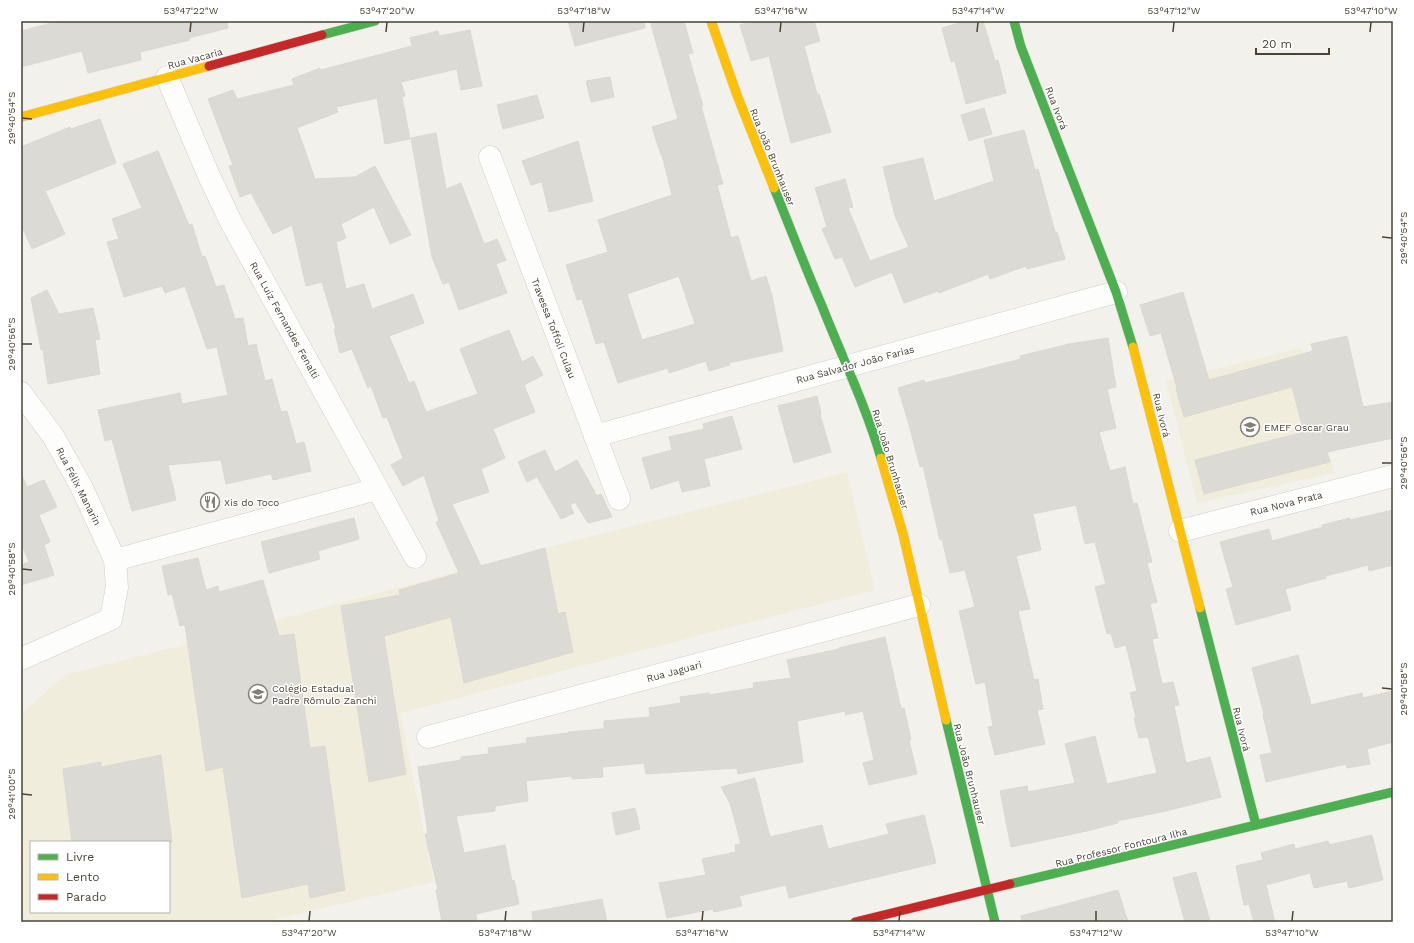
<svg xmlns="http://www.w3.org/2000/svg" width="1414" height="943" viewBox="0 0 1414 943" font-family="'Work Sans',sans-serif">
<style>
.education{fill:#f1eddd;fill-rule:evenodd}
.building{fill:#dcdad4;stroke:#dbd8d0;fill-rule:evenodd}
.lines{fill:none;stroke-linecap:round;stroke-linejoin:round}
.street-casing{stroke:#d0cec9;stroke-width:23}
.fast-casing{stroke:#d2cec2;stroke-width:10}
.slow-casing{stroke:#d2cec2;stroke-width:10}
.jam-casing{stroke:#d2cec2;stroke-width:10}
.street{stroke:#fdfdfc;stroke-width:22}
.fast{stroke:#4caf50;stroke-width:9}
.slow{stroke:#ffc107;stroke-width:9}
.jam{stroke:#c62828;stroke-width:9}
.ticks{fill:none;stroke:#4a4336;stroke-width:1.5}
.labels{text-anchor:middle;stroke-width:3;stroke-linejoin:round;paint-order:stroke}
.street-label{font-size:10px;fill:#4a4336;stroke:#fff}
.poi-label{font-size:10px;fill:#4a4336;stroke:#fff;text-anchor:start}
.neatline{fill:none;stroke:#4a4336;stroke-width:1.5}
.ticks-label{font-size:10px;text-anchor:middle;fill:#4a4336}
</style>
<rect width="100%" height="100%" fill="#f2f1ec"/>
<!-- education -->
<g class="education">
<path d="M1302,348L1334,473L1197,503L1166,381Z"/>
<path d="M847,472L875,590L400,713L434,882L263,922H21V714L65,675L191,643L557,545ZM31,842H169V912H31Z"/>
</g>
<!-- building -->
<g class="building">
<path d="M59,21H227L228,28L189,38L190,40L140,52L141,60L88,73L82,51L21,67V31Z"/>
<path d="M568,21H644L645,28L575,46Z"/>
<path d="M650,21H684L693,53L688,54L703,106H701L723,184L717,185L731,238L738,236L751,281L766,276L772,296L783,351L729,363L730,365L709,371L706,361L669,373L668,368L618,383L604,342L596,344L582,299L577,300L566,265L608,252L598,220L672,195L662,155H661L652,127L678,119ZM679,276L695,324L642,340L627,294Z"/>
<path d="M754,21H814L820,41L804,46L817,94H819L831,132L791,143L769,56L751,61L740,25Z"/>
<path d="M966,21H983L995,61L998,60L1006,93L966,104L955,61L951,62L942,28Z"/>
<path d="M470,30L482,86L461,90L457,69L401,82L405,96L402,97L410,139L385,144L377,98L336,107L338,112L297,128L315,179L355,177L375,166L411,235L390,244L374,207L341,224L346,238L336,242L346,289L364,284L372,309L413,294L424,323L389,336L409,383L414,381L426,412L478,394L460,349L509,330L522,362L533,356L543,375L524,385L535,412L493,429L505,458L481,469L489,492L452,504L481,566L545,548L558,614L565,612L573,652L464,683L451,617L384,636L406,774L369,782L341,606L400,595L399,590L459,573L436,522L439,521L424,475L403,486L391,465L403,458L387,417L383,418L371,386L368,388L352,349L340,353L334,329H336L322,282L306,286L292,225L273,234L251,193L240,197L229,166L233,165L208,99L233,90L237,99L294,85L292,79L320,68L321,70L412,46L410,38L438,31L439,36Z"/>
<path d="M610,77L614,97L591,102L586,81Z"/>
<path d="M537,95L544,118L503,129L497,105Z"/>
<path d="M984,108L992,134L969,141L961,115Z"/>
<path d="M100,119L116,163L45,191L65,234L32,249L21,224V147L70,127L71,129Z"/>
<path d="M1024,130L1035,170L1038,169L1055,232H1057L1065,259L1027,269L1026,266L990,279L988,274L939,293L938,291L904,303L892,272L855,287L842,257L835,259L822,229L827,227L815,188L845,179L853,207L848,208L870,261L909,247L895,216L883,167L923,158L934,201L994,181L984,140Z"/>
<path d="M436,133L446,189L461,183L484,244L497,239L506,260L496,264L507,293L459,310L449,282L443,284L432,257L411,138Z"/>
<path d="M578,141L593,201L549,212L542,182L531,185L522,161Z"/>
<path d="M158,151L189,225L192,224L202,257L205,256L216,287L224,285L235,319L243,318L248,346L256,344L265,381L272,379L281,412L287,411L296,444L304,442L311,471L273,480L271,474L226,484L221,460L168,465L176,500L132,511L112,439L105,441L98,410L180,393L182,404L228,395L217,347L207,349L185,286L165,293L162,286L124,297L107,242L119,239L112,219L142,208L123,164Z"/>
<path d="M47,290L59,314L93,308L100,339L95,340L100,374L48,384L43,350H41L31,298Z"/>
<path d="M1183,292L1209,380L1313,351L1311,344L1347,336L1363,407L1393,402V438L1327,452L1330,462L1204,494L1195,460L1304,432L1292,387L1184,417L1176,389L1177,388L1161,333L1150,336L1140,305Z"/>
<path d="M1108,338L1116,387L1107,389L1116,428L1099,432L1110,471L1125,467L1133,504L1137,503L1152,562L1147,563L1157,602L1150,604L1158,638L1152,639L1162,684L1173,682L1179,705L1174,706L1186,763L1210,757L1221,797L1166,811L1117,821L1118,823L1087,831L1011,847L1000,791L1027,786L1028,792L1075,783L1065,744L1095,736L1107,784L1157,773L1148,737L1139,738L1134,718L1136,717L1130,693L1137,691L1126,645L1115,648L1111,633L1107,634L1095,587L1106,584L1095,542L1085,544L1076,505L1033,514L1041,550L1016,556L1030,609L1018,611L1034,680L1038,679L1043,709L1037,710L1045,744L995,755L988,727L993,726L985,682L976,684L959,611L975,607L965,570L950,573L942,539L940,540L923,466L920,467L910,428L898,388L924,380L925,383L1021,359L1020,356L1069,344Z"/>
<path d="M817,396L821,414L820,415L831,452L794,463L778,406Z"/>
<path d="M732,416L742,449L704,459L710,486L682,492L679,480L651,489L642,458L672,450L669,437L704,429L703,424Z"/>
<path d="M545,450L555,472L577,460L597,496L601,494L612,517L588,523L575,502L570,505L574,513L561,519L537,477L527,482L518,462Z"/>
<path d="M21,473L27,487L44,480L57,507L39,515L50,542L44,545L54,575L21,585V565L29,562L21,543Z"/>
<path d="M1393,510V565L1369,571L1368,565L1326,576V578L1285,589L1291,610L1236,625L1226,589L1233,587L1220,542L1269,529L1272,541L1323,527L1322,525L1350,518V520Z"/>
<path d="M354,518L359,539L318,551L320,559L269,573L261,542Z"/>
<path d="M198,558L206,590L218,586L219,592L263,580L279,636L294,634L310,748L325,746L345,890L310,898L308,884L242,898L223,767L206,771L185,625L180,626L172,594L168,595L162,566Z"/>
<path d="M885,637L901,709L904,708L911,740H909L917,774L869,785L863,763L874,760L863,711L846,715L845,711L797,721L803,762L738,774L737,768L646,774L644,763L602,767L603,777L572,779V776L526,781L528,801L495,806V811L456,816L464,853L505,845L512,881L514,880L519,904L476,914L477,922H442L436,890H438L425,834H428L418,767L461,760V757L489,754L488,748L527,743L526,738L569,733L568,732L604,729V721L650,717L649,708L681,703L680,697L709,693V695L754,688L753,683L791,678L787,660L839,649V648Z"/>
<path d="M1298,655L1311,705L1362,693L1363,698L1393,691V742L1367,749L1370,764L1347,768L1346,764L1266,782L1260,755L1272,753L1263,715L1264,714L1252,668Z"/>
<path d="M161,755L172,842H72L63,769L101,762V767Z"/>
<path d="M755,778L770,837L822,825L828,849L889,834L886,824L924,815L936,863L789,898L786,885L739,896L742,906L714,912L713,909L667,918L659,883L706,875L702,859L736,852L735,845L741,844L730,803L721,787Z"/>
<path d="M635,808L640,829L616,835L612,813Z"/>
<path d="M1372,835L1383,880L1349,888L1347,881L1314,888L1310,873L1266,885L1275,922H1254L1249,904L1244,905L1236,866L1263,860L1261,853L1294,844L1295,849L1328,841L1329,845Z"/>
<path d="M1196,872L1208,914L1210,922H1185L1173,878Z"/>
<path d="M1118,890L1128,922H1022L1021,916Z"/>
<path d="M602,899L607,922H533L532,912Z"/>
</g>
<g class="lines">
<defs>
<g id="street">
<path d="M167,77L209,176L231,222L415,557"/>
<path d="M490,157L619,499"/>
<path d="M21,393L53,436L81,486L115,560L117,587L111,619L21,659"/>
<path d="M595,436L1116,292"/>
<path d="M1180,531L1393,476"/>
<path d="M115,560L377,489"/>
<path d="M428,737L919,605"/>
</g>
<g id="fast">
<path d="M1014,21L1021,47L1116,292L1133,347"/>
<path d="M322,35L375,21"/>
<path d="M774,188C790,227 805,267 822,306C842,357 866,406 881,458"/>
<path d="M1200,608L1256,825"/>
<path d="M946,720L995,922"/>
<path d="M1010,884L1393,792"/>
</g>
<g id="slow">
<path d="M711,21L737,95L774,188"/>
<path d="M21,117L209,66"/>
<path d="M1133,347L1200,608"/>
<path d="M881,458L903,534L946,720"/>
</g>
<g id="jam">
<path d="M209,66L322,35"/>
<path d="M855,922L1010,884"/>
</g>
</defs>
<!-- street casing -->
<use href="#street" class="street-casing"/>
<!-- fast casing -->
<use href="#fast" class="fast-casing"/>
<!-- slow casing -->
<use href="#slow" class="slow-casing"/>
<!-- jam casing -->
<use href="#jam" class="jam-casing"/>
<!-- street -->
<use href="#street" class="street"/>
<!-- fast -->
<use href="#fast" class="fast"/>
<!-- slow -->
<use href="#slow" class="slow"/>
<!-- jam -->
<use href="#jam" class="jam"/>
</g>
<!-- ticks -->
<path class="ticks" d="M190,32L191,22M386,32L387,22M583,32L584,22M780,32L781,22M977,32L978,22M1173,32L1174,22M1370,32L1371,22M22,118L32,119M1382,237L1392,238M22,344H32M1382,463H1392M22,569L32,570M1382,688L1392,689M22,794L32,795M309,921L310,911M505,921L506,911M702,921L703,911M899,921L900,911M1096,921V911M1292,921L1293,911"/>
<!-- icons -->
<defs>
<symbol id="school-ring" viewBox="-11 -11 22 22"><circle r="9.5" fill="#fff" stroke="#858076" stroke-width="1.5"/><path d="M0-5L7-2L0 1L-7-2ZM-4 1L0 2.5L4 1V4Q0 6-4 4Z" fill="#858076"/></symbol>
<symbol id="restaurant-ring" viewBox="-11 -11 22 22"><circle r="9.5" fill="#fff" stroke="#858076" stroke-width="1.5"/><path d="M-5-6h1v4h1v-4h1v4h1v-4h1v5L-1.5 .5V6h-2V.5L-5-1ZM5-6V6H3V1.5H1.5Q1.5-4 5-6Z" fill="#858076"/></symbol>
</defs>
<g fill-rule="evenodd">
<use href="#school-ring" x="1239" y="416" width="22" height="22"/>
<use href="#restaurant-ring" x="199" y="491" width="22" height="22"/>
<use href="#school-ring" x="247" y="683" width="22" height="22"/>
</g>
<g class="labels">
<!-- street labels -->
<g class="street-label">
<text transform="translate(195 58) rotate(-15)" y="4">Rua Vacaria</text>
<text transform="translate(1057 108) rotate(69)" y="4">Rua Ivorá</text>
<text transform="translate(773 157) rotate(68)" y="4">Rua João Brunhauser</text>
<text transform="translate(285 320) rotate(61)" y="4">Rua Luiz Fernandes Fenalti</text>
<text transform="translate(554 328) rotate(69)" y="4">Travessa Toffoli Culau</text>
<text transform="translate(855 364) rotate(-15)" y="4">Rua Salvador João Farias</text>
<text transform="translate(1162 415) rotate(76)" y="4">Rua Ivorá</text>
<text transform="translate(891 459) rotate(73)" y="4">Rua João Brunhauser</text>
<text transform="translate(79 486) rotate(63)" y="4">Rua Félix Manarin</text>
<text transform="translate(1286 503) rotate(-14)" y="4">Rua Nova Prata</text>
<text transform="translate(674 671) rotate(-15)" y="4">Rua Jaguari</text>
<text transform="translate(1242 729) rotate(76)" y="4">Rua Ivorá</text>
<text transform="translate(970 774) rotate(76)" y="4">Rua João Brunhauser</text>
<text transform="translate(1121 847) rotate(-14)" y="4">Rua Professor Fontoura Ilha</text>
</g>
<!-- poi labels -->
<g class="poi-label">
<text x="1264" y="431">EMEF Oscar Grau</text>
<text x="224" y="506">Xis do Toco</text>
<text x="272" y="692">Colégio Estadual<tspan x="272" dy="12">Padre Rômulo Zanchi</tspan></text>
</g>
</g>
<!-- border -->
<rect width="1414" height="943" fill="none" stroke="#ffffff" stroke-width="44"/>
<!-- legend -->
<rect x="30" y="841" width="140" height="72" fill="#ffffff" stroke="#b7b4af"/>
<rect x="38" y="854" width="20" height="6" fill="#4caf50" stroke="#b7b4af"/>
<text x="66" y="861" font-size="12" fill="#4a4336">Livre</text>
<rect x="38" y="874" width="20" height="6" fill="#ffc107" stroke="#b7b4af"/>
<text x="66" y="881" font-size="12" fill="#4a4336">Lento</text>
<rect x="38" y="894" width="20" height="6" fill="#c62828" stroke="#b7b4af"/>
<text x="66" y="901" font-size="12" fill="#4a4336">Parado</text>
<!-- scale -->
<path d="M1256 48v6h73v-6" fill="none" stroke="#4a4336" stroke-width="2"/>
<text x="1262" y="48" font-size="12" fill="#4a4336" stroke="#ffffff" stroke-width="3" paint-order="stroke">20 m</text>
<rect x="22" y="22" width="1370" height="899" class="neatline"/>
<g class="ticks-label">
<text x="191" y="14">53°47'22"W</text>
<text x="387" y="14">53°47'20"W</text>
<text x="584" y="14">53°47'18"W</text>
<text x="781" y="14">53°47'16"W</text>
<text x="978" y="14">53°47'14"W</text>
<text x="1174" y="14">53°47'12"W</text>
<text x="1371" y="14">53°47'10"W</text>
<text transform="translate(11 118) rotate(-90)" y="4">29°40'54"S</text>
<text transform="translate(1403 238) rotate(-90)" y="4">29°40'54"S</text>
<text transform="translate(11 344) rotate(-90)" y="4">29°40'56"S</text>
<text transform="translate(1403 463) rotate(-90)" y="4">29°40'56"S</text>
<text transform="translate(11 569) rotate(-90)" y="4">29°40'58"S</text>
<text transform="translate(1403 689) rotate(-90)" y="4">29°40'58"S</text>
<text transform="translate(11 794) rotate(-90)" y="4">29°41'00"S</text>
<text x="309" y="936">53°47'20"W</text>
<text x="505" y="936">53°47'18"W</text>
<text x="702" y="936">53°47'16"W</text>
<text x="899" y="936">53°47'14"W</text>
<text x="1096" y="936">53°47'12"W</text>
<text x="1292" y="936">53°47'10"W</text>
</g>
</svg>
